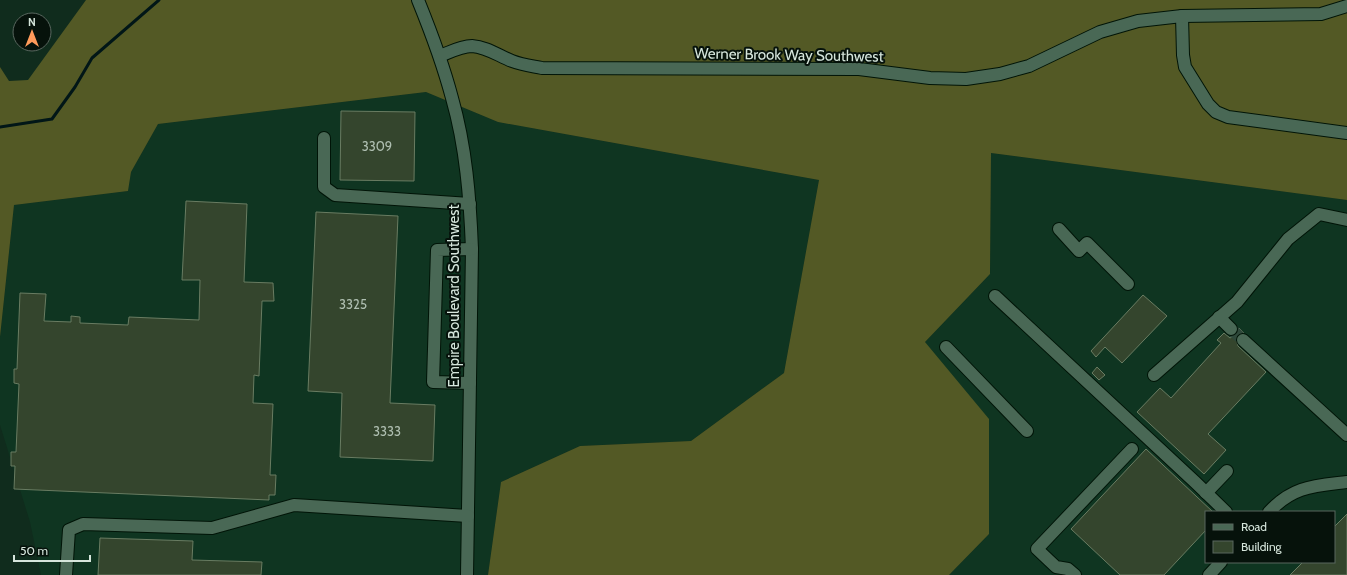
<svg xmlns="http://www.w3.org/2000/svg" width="1347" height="575" viewBox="0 0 1347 575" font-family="Cabin,sans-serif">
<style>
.built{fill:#0f3521;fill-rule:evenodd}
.forest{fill:#535925}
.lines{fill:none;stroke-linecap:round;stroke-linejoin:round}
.stream{stroke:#011617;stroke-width:3}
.building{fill:#34452d;stroke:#697c62}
.minor-tunnel{stroke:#2e483a;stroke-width:12;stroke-dasharray:12 6;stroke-linecap:butt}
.minor-casing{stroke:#001407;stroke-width:14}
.minor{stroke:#496855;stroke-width:12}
.labels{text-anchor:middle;stroke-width:4;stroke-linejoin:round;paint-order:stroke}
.number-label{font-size:13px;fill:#aebeb0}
.street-label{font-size:15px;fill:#d6e6dc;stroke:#06120b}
</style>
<rect width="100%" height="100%" fill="#102c1d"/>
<!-- built -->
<g class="built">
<path d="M426,92L498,122L819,180L784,373L691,441L580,446L501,482L488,575H41L30,522L0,425V337L14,205L128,191L131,172L158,124Z"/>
<path d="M991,153L1347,200V575H949L989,534L925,342L990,274ZM1206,512H1334V562H1206Z"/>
</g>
<!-- forest -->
<path class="forest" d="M86,0H1347V200L991,153L990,274L925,342L989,419V534L949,575H488L501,482L580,446L691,441L784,373L819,180L498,122L426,92L158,124L131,172L128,191L14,205L0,337V67L9,81L28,80Z"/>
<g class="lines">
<!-- stream -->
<path class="stream" d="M0,127L52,119L75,87L92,58L159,0"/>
</g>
<!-- building -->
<g class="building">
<path d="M341,111L415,112L414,181L340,180Z"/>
<path d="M186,201L247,204L244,282L273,283L274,301H262L259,376L254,375L253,403L273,404L270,475H276L275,495H269V500L14,489L15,466H11V452H16L19,384L14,383V369H17L20,293L46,294L44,321L71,322V316L80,317V323L128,325L129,317L199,320L200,280H182Z"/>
<path d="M316,212L398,216L390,403L435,405L433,461L340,457L342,393L308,391Z"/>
<path d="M1143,295L1167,316L1122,363L1105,347L1096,357L1091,351Z"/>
<path d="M1239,328L1244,333L1238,335L1236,338L1238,346L1266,372L1208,434L1226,450L1204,474L1137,412L1160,388L1171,398L1221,343L1217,340L1224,333L1230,338L1237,334Z"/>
<path d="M1097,367L1105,375L1099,380L1092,373Z"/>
<path d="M1146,449L1213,512H1206V530L1164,575H1120L1071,529Z"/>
<path d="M1347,514V575H1290L1303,562H1334V527Z"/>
<path d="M100,538L193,541L192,560L262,562L261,575H98Z"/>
</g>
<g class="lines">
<!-- minor-tunnel -->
<path class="minor-tunnel" d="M1231,329L1243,340"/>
<defs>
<g id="minor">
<path d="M418,0C431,32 443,64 452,98C466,147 470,198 472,249L467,575"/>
<path d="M1182,16L1183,55L1185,67L1208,104L1216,112L1228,117L1347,133"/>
<path d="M440,56C450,52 461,46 472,46C487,47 499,56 512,61C522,65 532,66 542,68L859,69L930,78L966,79L1000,74L1029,66L1100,32L1138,21L1182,16L1321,14L1347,6"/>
<path d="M324,138V187L335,195L470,204"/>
<path d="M1059,229L1079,251L1087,243L1128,284"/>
<path d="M995,296L1195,482L1226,512"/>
<path d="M1219,317L1231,329"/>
<path d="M1243,340L1347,435"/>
<path d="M946,347L1027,431"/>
<path d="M1154,375L1237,302L1288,239L1319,214L1347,220"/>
<path d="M470,383L433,382L437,250L472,249"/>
<path d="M1206,493L1227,471"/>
<path d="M1269,512C1293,486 1314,486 1347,482"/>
<path d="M66,575L69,530L83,524L212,528L294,505L468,516"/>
<path d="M1075,575L1068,569L1056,567L1037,549L1132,449"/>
<path d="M1209,575L1221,562"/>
</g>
</defs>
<!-- minor casing -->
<use href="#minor" class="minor-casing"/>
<!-- minor -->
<use href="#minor" class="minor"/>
</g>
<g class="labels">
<!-- number labels -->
<g class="number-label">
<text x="377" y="151">3309</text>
<text x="353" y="309">3325</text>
<text x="387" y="436">3333</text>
</g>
<!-- street labels -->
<g class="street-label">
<text transform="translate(789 55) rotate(1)" y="5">Werner Brook Way Southwest</text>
<text transform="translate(454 296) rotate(-90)" y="5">Empire Boulevard Southwest</text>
</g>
</g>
<!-- legend -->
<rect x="1205" y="511" width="130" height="52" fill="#06120b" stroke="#59675f"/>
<rect x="1213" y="524" width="20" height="6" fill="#496855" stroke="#59675f"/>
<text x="1241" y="531" font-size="12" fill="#d6e6dc">Road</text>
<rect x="1213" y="541" width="20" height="12" fill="#34452d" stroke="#59675f"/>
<text x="1241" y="551" font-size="12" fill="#d6e6dc">Building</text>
<!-- north arrow -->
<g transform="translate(32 32)"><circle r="19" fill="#06120b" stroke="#59675f"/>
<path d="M0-3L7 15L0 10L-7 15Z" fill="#ff9b5b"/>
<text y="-6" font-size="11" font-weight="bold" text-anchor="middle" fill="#d6e6dc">N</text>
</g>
<!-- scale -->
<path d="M14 555v6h76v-6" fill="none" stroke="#d6e6dc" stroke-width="2"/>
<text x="20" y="555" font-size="12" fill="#d6e6dc" stroke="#06120b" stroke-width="3" paint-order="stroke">50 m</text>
</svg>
